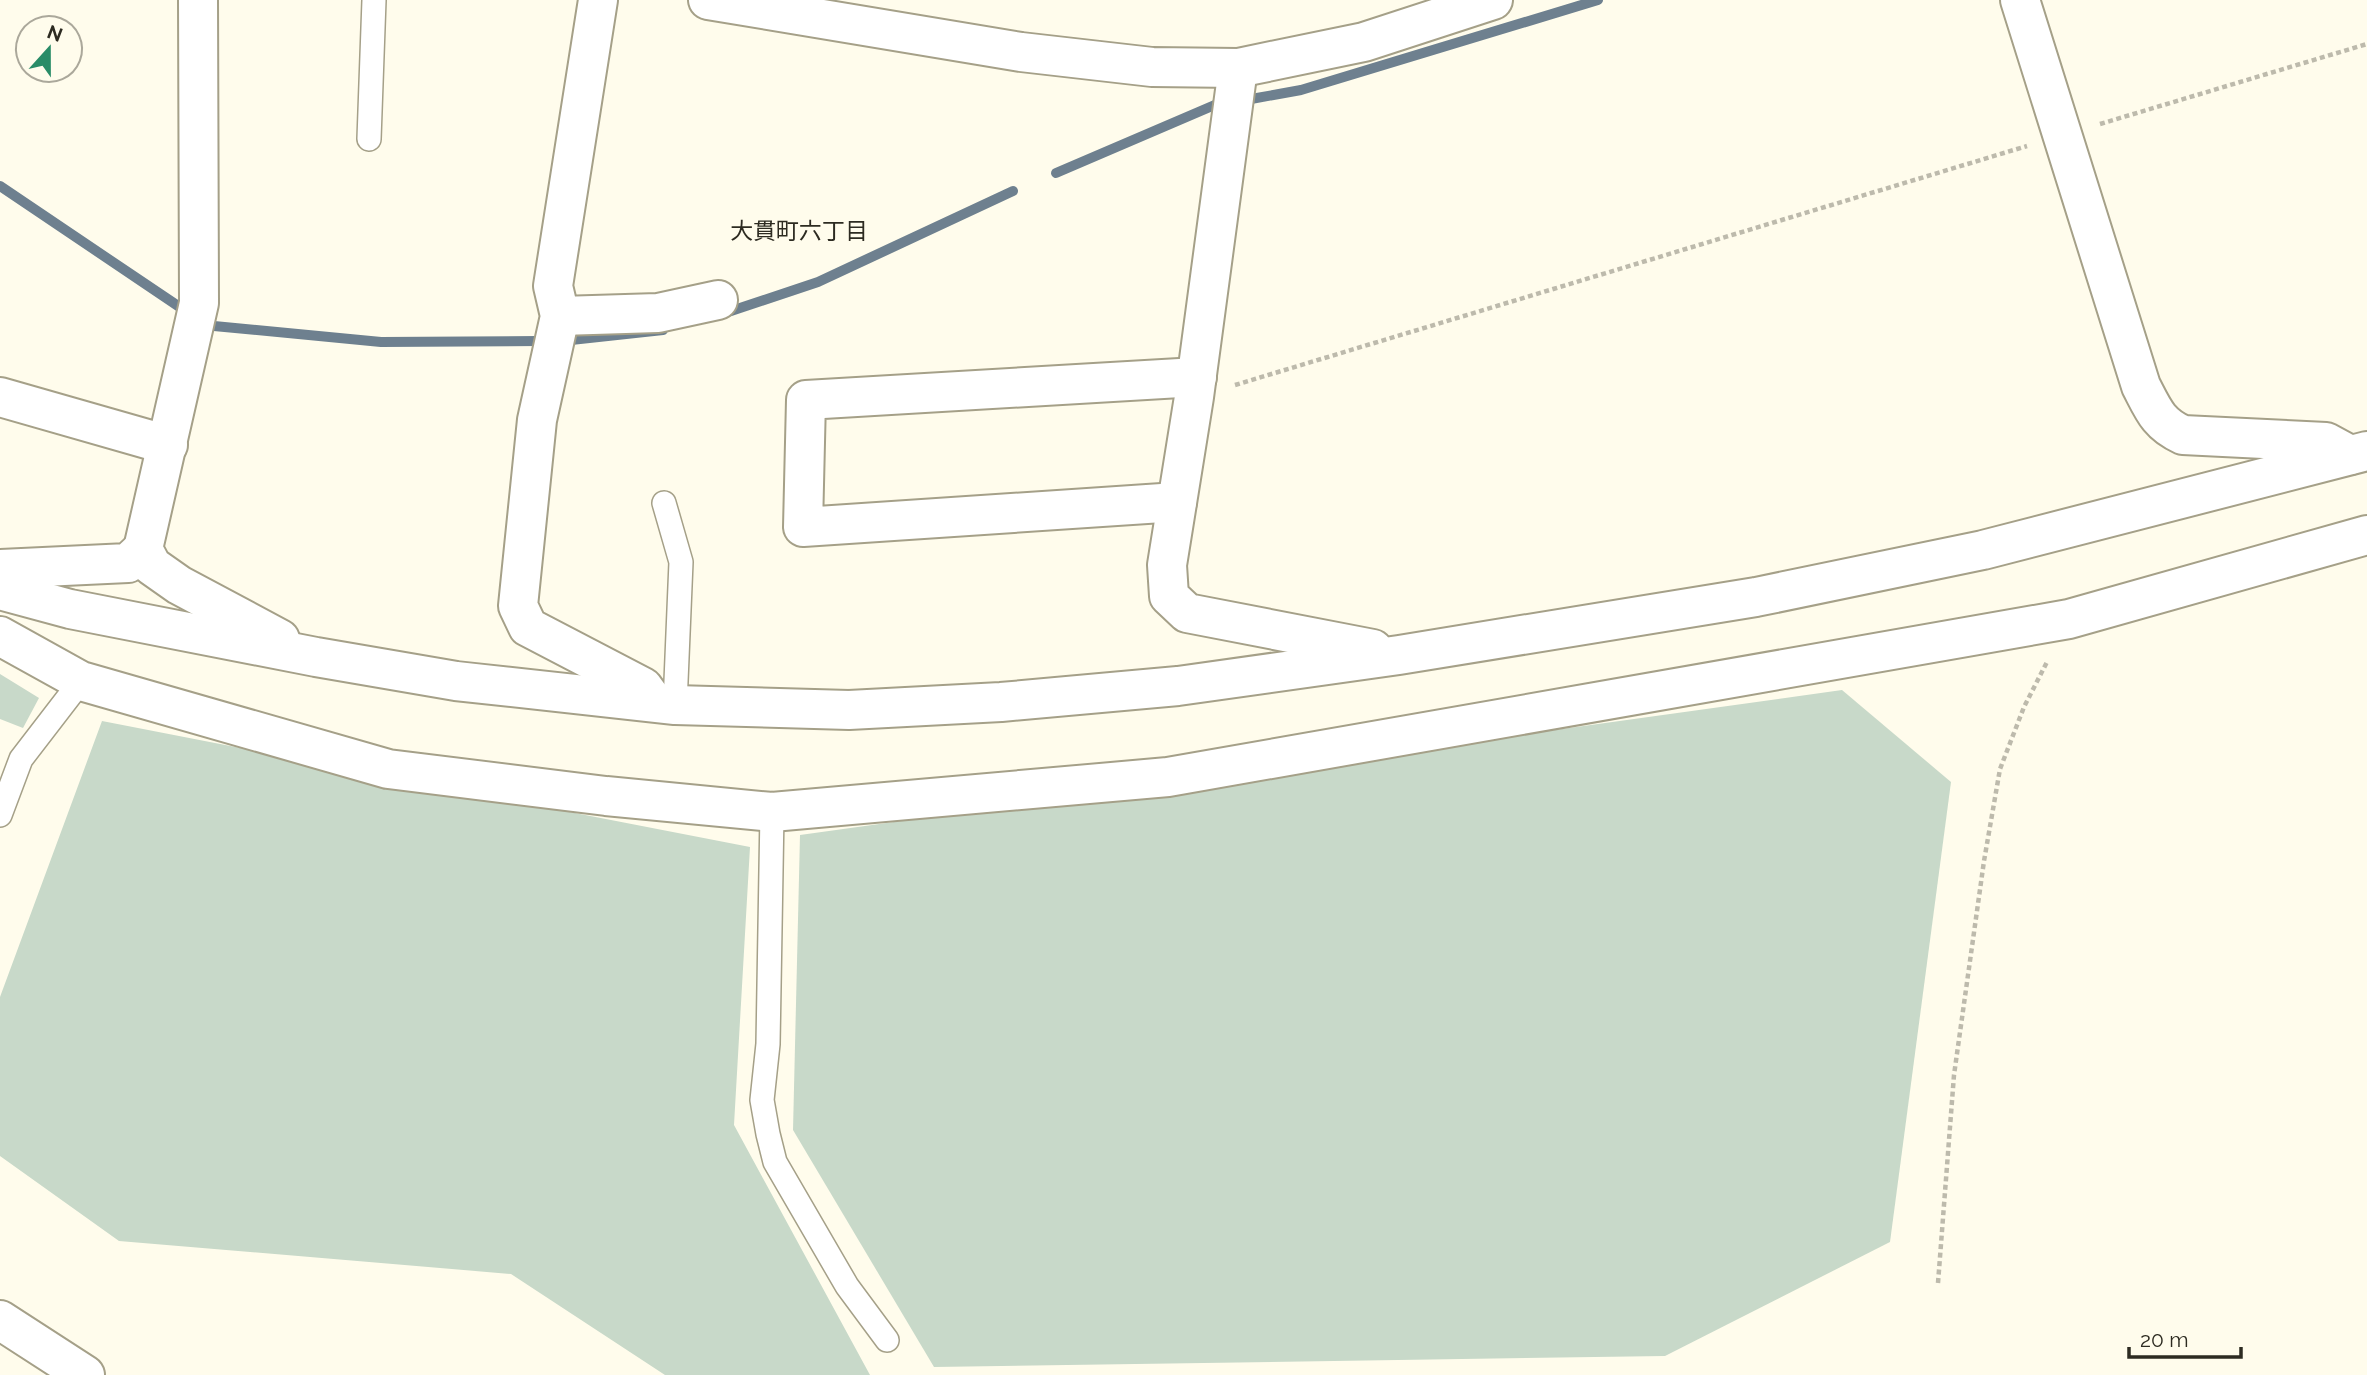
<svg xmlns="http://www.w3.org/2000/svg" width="2367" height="1375" viewBox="0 0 2367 1375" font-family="Raleway,'Noto Sans JP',sans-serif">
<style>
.green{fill:#c8d9c9}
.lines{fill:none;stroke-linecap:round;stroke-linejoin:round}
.stream{stroke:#6e808f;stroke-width:10}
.lane-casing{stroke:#a5a088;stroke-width:26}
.street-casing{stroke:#a5a088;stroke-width:42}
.path{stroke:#bdbaac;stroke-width:4.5;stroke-dasharray:5 3.5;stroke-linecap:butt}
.lane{stroke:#fff;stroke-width:23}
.street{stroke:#fff;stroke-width:38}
.labels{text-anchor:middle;stroke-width:7;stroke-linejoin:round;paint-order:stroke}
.neighbourhood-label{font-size:23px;fill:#2d2b21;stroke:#fffcec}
</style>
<rect width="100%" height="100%" fill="#fffcec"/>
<!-- green -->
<g class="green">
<path d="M0,674L39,698L23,728L0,719Z"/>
<path d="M1842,690L1951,782L1890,1242L1665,1356L934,1367L793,1130L800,835Z"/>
<path d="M102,721L750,847L734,1125L870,1375H665L511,1274L119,1241L0,1156V997Z"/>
</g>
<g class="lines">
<!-- stream -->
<g class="stream">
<path d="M1251,99L1301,90L1598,0"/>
<path d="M1056,173L1217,104"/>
<path d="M0,186L187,312"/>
<path d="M722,314L818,282L1013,191"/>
<path d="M214,326L381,342L540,341"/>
<path d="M571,340L663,330"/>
</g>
<defs>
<g id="lane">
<path d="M369,139L374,0"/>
<path d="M664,503L681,562L675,705"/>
<path d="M772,812L768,1044L762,1100L768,1134L775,1162L847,1286L887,1340"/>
<path d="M0,815L21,759L81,681"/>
</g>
<g id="street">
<path d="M198,0L199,303L143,549L152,566L179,585L280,639"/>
<path d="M598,0L553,286L560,316L537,420L518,606L528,627L643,687L654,702"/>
<path d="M708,0L1021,52L1152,67L1238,68L1364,42L1493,0"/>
<path d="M2020,0L2141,386C2153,409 2158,424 2183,435L2326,442L2350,455"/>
<path d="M1238,68L1194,397L1167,565L1169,596L1187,613L1373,649"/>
<path d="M560,316L658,313L718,300"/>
<path d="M0,397L168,445"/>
<path d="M1177,502L803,527L806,400L1197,377"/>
<path d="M0,569L128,563L143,549"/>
<path d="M0,590L70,609L316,657L456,681L675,705L849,710L1001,702L1178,686L1399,655L1756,597L1983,550L2367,451"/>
<path d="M0,636L81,681L388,769L606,796L772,812L1168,777L2069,619L2367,535"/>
<path d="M0,1320L85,1375"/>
</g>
</defs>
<!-- lane casing -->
<use href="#lane" class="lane-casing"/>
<!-- street casing -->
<use href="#street" class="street-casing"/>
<!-- path -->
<g class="path">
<path d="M2100,124L2367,44"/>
<path d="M1235,385L2027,146"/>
<path d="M1938,1283L1954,1075L1984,861L2000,769L2024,707L2048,660"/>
</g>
<!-- lane -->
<use href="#lane" class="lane"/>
<!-- street -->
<use href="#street" class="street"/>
</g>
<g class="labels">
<!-- neighbourhood labels -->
<g class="neighbourhood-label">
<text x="799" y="239">大貫町六丁目</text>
</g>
</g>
<!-- north arrow -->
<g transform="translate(49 49) rotate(21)"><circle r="33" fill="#fffcec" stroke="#aba89b" stroke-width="2"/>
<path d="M0-5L12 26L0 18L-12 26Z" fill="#298c67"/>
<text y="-10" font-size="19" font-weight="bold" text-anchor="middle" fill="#2d2b21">N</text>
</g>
<!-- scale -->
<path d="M2129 1347v10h112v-10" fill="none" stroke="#2d2b21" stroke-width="3.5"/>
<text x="2140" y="1347" font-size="21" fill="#2d2b21" stroke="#fffcec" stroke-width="5" paint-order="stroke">20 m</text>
</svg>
